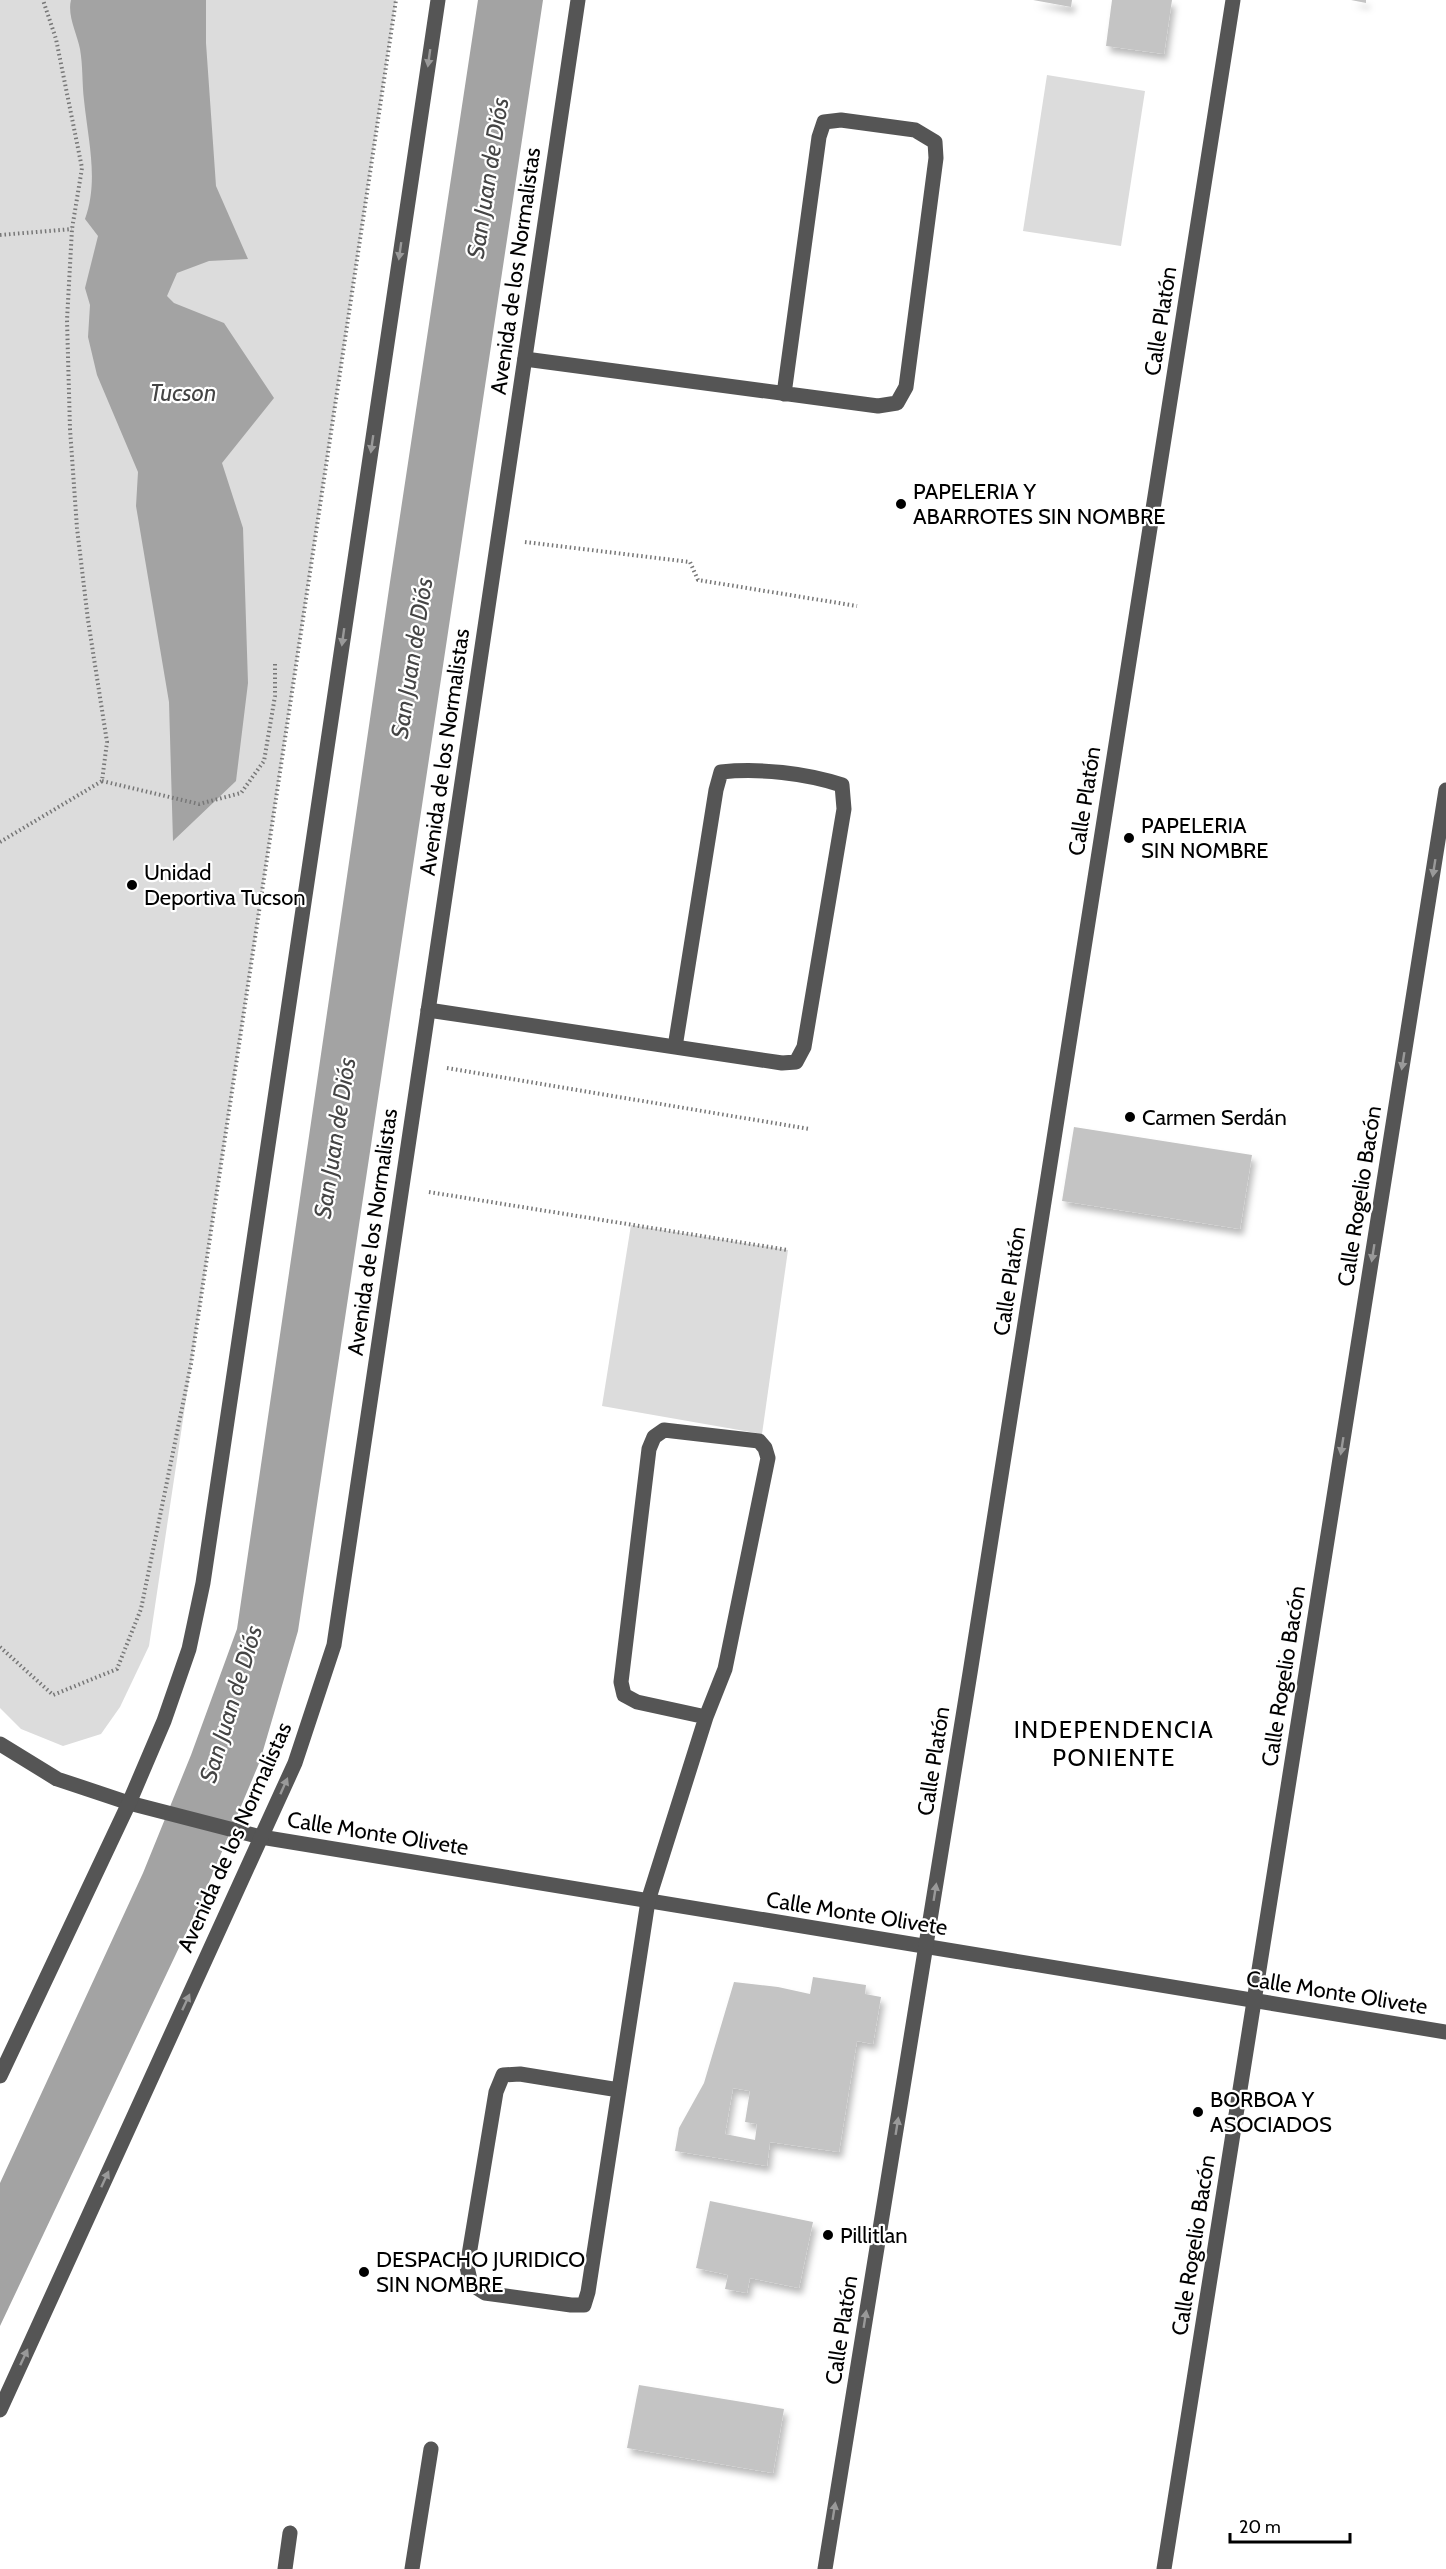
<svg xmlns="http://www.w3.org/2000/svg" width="1446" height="2569" viewBox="0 0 1446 2569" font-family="Cabin,sans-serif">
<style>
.green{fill:#dcdcdc}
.water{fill:#a3a3a3}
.building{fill:#c4c4c4;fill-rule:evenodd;filter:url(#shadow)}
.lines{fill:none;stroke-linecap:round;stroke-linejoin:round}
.path{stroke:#777;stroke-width:4;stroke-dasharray:1.5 3;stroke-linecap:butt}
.minor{stroke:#555;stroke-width:15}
.oneway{fill:#999}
.poi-dot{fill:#000;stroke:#fff;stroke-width:2}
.labels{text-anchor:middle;stroke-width:4.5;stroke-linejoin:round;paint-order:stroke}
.street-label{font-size:22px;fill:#000;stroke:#fff}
.poi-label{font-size:22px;fill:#000;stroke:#fff;text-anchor:start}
.water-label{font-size:24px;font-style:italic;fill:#444;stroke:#fff}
.neighbourhood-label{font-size:24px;letter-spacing:1.5px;fill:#000;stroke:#fff}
</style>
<defs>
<filter id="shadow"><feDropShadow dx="3.5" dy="6" stdDeviation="3" flood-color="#0004"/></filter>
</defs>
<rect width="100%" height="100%" fill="#fff"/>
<!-- green -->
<g class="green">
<path d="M0,0H396L149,1646L120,1707L101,1734L63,1746L21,1729L0,1708Z"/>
<path d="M1047,75L1145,91L1121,246L1023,231Z"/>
<path d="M631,1225L788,1250L762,1434L602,1406Z"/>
</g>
<!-- water -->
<g class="water">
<path d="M71,0H206V43L216,186L248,259L209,261L177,273L167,296L174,303L224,323L274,398L222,463L243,528L248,683L236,781L173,841L169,702L136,506L138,472L97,375L88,337L90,305L85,288L98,236L85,219C99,181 88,140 84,100C82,83 83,66 80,49C77,34 67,15 71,0Z"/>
<path d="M478,0H543L298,1631L260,1761L202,1899L0,2326V2183L143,1873L191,1755L237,1629L390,582Z"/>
</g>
<!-- building -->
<g class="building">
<path d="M1033,0H1072L1071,7Z"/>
<path d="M1112,0H1172L1164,54L1106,46Z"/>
<path d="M1351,0H1366V3Z"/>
<path d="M1074,1127L1252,1155L1240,1229L1062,1201Z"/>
<path d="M813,1977L866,1985L865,1994L881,1997L873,2044L857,2041L839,2152L770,2142L767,2166L675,2151L679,2128L704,2083L734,1982L778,1987L810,1994ZM733,2088L750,2091L745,2122L757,2124L755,2140L725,2134Z"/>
<path d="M710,2201L813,2222L799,2288L750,2278L747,2293L725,2289L728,2275L696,2268Z"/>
<path d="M639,2385L784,2409L773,2473L627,2448Z"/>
</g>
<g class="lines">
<!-- path -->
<g class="path">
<path d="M0,235L72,229"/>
<path d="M525,542L690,562L698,580L857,606"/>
<path d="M102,781L199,804L241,793L264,761L275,696V664"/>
<path d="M0,842L102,781L107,742L88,620L77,528L70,429L67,320L72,229L82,168L56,39L43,0"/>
<path d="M447,1068L809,1129"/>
<path d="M429,1192L788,1250"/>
<path d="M0,1647L53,1695L117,1669L141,1609L191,1364L396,0"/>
</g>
<!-- minor -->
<g class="minor">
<path d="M525,359L878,406L897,403L906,387L936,158L935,142L915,130L841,120L824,122L819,137L784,394"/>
<path d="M428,1010L782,1063L796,1062L804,1047L844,809L842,785C805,773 760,768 721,772L716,790L675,1047"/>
<path d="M0,1744L57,1779L129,1803L261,1837L1446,2032"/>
<path d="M0,2076L129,1803L164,1721L189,1649L203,1583L438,0"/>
<path d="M619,2090L520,2074L503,2075L496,2092L467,2267L471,2284L485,2293L571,2305H584L588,2292L648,1901L706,1717L725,1669L768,1458L765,1448L759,1441L664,1430L654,1437L649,1449L621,1682L624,1695L637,1702L706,1717"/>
<path d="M0,2410L295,1763L334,1645L578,0"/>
<path d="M285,2569L290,2533"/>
<path d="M412,2569L431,2449"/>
<path d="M825,2569L970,1673L1233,0"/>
<path d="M1164,2569L1446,790"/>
</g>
</g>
<!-- one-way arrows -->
<defs><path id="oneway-solid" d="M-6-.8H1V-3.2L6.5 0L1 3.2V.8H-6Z" transform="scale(1.5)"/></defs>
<g class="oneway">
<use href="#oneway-solid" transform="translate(429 58) rotate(98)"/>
<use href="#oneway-solid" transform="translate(400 251) rotate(98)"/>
<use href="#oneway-solid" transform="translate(372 444) rotate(98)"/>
<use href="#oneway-solid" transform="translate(343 637) rotate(98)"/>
<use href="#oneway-solid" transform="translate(1434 868) rotate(99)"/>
<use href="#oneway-solid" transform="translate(1403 1061) rotate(99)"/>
<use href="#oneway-solid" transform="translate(1373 1253) rotate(99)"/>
<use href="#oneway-solid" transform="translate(1342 1446) rotate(99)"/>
<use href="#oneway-solid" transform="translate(284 1786) rotate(-66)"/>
<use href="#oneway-solid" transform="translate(935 1892) rotate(-81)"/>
<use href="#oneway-solid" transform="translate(186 2002) rotate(-65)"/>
<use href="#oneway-solid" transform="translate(897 2126) rotate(-81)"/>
<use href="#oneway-solid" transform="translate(105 2179) rotate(-65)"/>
<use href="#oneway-solid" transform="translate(865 2319) rotate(-81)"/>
<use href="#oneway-solid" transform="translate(24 2357) rotate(-65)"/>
<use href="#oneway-solid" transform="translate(834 2511) rotate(-81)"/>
</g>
<!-- markers -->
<g class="poi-dot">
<circle cx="901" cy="504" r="6"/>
<circle cx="1129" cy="838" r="6"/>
<circle cx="132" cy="885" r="6"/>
<circle cx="1130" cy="1117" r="6"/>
<circle cx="1198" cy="2112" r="6"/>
<circle cx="828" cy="2235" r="6"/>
<circle cx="364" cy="2272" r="6"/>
</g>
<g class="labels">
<!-- street labels -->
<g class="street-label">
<text transform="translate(515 271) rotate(-82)" y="8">Avenida de los Normalistas</text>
<text transform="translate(1160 321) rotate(-81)" y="8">Calle Platón</text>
<text transform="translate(444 752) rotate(-82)" y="8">Avenida de los Normalistas</text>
<text transform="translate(1084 801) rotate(-81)" y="8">Calle Platón</text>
<text transform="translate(1359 1196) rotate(-81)" y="8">Calle Rogelio Bacón</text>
<text transform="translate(372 1232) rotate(-82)" y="8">Avenida de los Normalistas</text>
<text transform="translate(1009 1281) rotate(-81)" y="8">Calle Platón</text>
<text transform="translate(1283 1676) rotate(-81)" y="8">Calle Rogelio Bacón</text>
<text transform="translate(933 1761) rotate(-81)" y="8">Calle Platón</text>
<text transform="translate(378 1833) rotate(9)" y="8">Calle Monte Olivete</text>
<text transform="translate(234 1837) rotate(-66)" y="8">Avenida de los Normalistas</text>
<text transform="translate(857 1913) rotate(9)" y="8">Calle Monte Olivete</text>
<text transform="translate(1337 1992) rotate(9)" y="8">Calle Monte Olivete</text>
<text transform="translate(1193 2245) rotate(-81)" y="8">Calle Rogelio Bacón</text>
<text transform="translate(841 2330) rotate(-81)" y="8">Calle Platón</text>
</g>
<!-- poi labels -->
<g class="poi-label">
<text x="913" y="499">PAPELERIA Y<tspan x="913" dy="25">ABARROTES SIN NOMBRE</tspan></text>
<text x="1141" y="833">PAPELERIA<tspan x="1141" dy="25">SIN NOMBRE</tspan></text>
<text x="144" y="880">Unidad<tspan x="144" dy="25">Deportiva Tucson</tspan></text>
<text x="1142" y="1125">Carmen Serdán</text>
<text x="1210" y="2107">BORBOA Y<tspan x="1210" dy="25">ASOCIADOS</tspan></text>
<text x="840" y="2243">Pillitlan</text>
<text x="376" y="2267">DESPACHO JURIDICO<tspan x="376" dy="25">SIN NOMBRE</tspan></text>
</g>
<!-- water labels -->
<g class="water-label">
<text transform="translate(488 178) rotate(-81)" y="8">San Juan de Diós</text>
<text x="183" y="401">Tucson</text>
<text transform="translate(412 658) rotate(-81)" y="8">San Juan de Diós</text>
<text transform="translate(335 1138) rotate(-81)" y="8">San Juan de Diós</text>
<text transform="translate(231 1704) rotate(-73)" y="8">San Juan de Diós</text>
</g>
<!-- neighbourhood labels -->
<g class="neighbourhood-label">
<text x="1114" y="1738">INDEPENDENCIA<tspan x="1114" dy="28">PONIENTE</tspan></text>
</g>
</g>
<!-- scale -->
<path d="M1230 2533v9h120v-9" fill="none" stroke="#000000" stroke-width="3"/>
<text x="1239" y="2533" font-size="18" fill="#000000" stroke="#ffffff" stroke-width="4.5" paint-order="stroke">20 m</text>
</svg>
